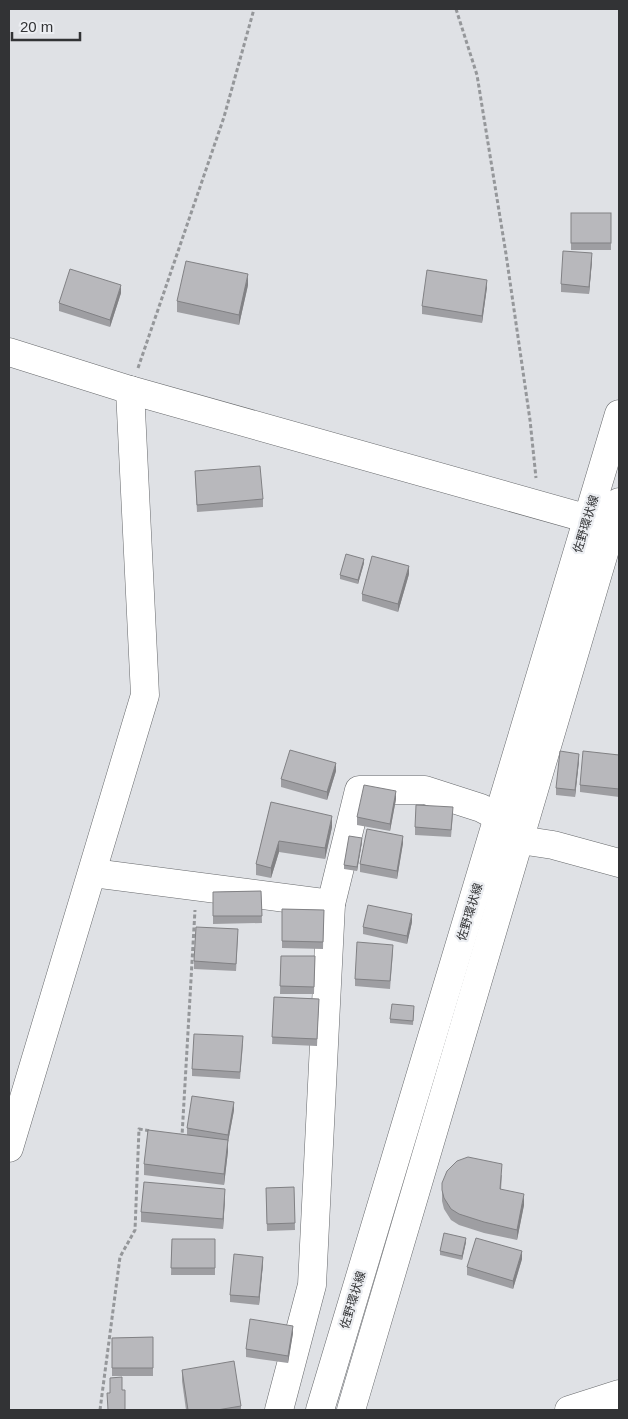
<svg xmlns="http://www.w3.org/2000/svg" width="628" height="1419" viewBox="0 0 628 1419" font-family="Arial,'Noto Sans JP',sans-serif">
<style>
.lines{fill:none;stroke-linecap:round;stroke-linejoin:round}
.minor-casing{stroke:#67696c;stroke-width:29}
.major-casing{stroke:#67696c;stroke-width:29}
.path{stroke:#95979a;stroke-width:3;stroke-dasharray:4 2.5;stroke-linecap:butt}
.minor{stroke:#fff;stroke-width:28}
.major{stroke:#fff;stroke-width:28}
.wall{fill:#9e9ea2}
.shaded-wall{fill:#818184}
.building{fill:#b8b8bc;stroke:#818184}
.labels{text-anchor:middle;stroke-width:4.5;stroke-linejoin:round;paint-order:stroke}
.street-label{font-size:12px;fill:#323335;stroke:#eceef2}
</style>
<rect width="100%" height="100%" fill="#dfe1e5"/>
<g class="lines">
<defs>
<g id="minor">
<path d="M9,352L130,390L610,525"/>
<path d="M93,873L331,904"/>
<path d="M9,1148L145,695L130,390"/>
<path d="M279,1410L312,1285L331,904L359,790H425L481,808L498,817L520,840L553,845L619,863"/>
<path d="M569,1410L619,1394"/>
</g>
<g id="major">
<path d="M320,1410L619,414"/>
<path d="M351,1410L619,502"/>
</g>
</defs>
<!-- minor casing -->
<use href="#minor" class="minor-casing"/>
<!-- major casing -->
<use href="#major" class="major-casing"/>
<!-- path -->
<g class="path">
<path d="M456,9L477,75L506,254L530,420L536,478"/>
<path d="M138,368L224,117L254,9"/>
<path d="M179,1135L182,1136L195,910"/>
<path d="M100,1410L120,1257L135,1230L139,1129L151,1131"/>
</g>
<!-- minor -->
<use href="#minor" class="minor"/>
<!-- major -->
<use href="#major" class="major"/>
</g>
<!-- wall -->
<g class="wall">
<rect x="571" y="213" width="40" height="37"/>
<path d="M592,261L589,294L561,292V284Z"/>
<path d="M248,285L239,325L177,312V301Z"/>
<path d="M487,287L482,323L422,314V306Z"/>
<path d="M121,293L110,327L59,311V303Z"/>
<path d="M195,471L263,499V507L197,512Z"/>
<path d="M364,563L358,584L340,579V575Z"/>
<path d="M409,574L398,612L362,601V594Z"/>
<path d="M619,755V797L580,792V785Z"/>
<path d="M579,761L575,797L556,795V788Z"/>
<path d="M336,771L327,800L281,787V779Z"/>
<path d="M396,799L390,831L357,825V817Z"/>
<path d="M271,802L332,827L325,859L279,852L271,878L256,875V864Z"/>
<path d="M453,814L451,837L415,835V827Z"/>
<path d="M362,842L357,871L344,869V865Z"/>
<path d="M403,843L397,879L360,872V864Z"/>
<path d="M261,891L262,923L213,924V892Z"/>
<path d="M282,909L324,910L323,949L282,948Z"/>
<path d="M412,922L407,944L363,934V927Z"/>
<path d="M238,936L236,971L194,969V961Z"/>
<path d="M393,952L390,989L355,986V979Z"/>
<path d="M281,956H315L314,994H280Z"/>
<path d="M274,997L319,999L317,1046L272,1044Z"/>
<path d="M414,1010L413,1025L390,1023V1019Z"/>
<path d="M243,1044L240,1079L192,1076V1069Z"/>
<path d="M234,1110L228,1142V1151L224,1185L144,1175V1164L187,1135V1128Z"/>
<path d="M502,1175L501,1190L524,1205L517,1240L484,1233L459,1225L451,1220L444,1209L442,1201V1183Z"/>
<path d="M294,1187L295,1230L267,1231L266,1188Z"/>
<path d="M225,1199L223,1229L141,1222V1212Z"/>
<path d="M172,1239H215V1275H171Z"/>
<path d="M466,1242L462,1260L440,1255V1251Z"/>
<path d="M522,1259L513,1289L467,1275V1267Z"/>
<path d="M263,1264L259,1305L230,1302V1295Z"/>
<path d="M293,1333L288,1363L246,1357V1349Z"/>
<path d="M153,1337V1376H112V1338Z"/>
<path d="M182,1370L241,1406V1410H186L182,1381Z"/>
</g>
<!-- shaded-wall -->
<g class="shaded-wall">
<path d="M592,253V261L589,294V287Z"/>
<path d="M248,274V285L239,325V315Z"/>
<path d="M487,280V287L482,323V316Z"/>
<path d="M121,285V293L110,327V320Z"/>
<path d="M364,559V563L358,584V580Z"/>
<path d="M409,566V574L398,612V604Z"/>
<path d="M579,754V761L575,797V790Z"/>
<path d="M336,763V771L327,800V792Z"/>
<path d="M396,791V799L390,831V824Z"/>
<path d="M332,816V827L325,859V848Z"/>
<path d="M403,836V843L397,879V871Z"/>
<path d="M362,838V842L357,871V867Z"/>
<path d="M279,841V852L271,878V868Z"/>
<path d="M412,914V922L407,944V936Z"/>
<path d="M234,1102V1110L228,1142V1151L224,1185V1174L228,1135Z"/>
<path d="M225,1189V1199L223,1229V1219Z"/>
<path d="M524,1194V1205L517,1240V1230Z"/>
<path d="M466,1238V1242L462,1260V1256Z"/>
<path d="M522,1251V1259L513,1289V1281Z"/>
<path d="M263,1257V1264L259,1305V1297Z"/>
<path d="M293,1326V1333L288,1363V1356Z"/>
</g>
<!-- building -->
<g class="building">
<rect x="571" y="213" width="40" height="30"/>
<path d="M563,251L592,253L589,287L561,284Z"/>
<path d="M186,261L248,274L239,315L177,301Z"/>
<path d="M70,269L121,285L110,320L59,303Z"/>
<path d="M427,270L487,280L482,316L422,306Z"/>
<path d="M260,466L263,499L197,505L195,471Z"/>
<path d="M346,554L364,559L358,580L340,575Z"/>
<path d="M372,556L409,566L398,604L362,594Z"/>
<path d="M290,750L336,763L327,792L281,779Z"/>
<path d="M560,751L579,754L575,790L556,788Z"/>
<path d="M583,751L619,755V789L580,785Z"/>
<path d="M364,785L396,791L390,824L357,817Z"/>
<path d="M271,802L332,816L325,848L279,841L271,868L256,864Z"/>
<path d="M416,805L453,807L451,830L415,827Z"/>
<path d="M367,829L403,836L397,871L360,864Z"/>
<path d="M349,836L362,838L357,867L344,865Z"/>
<path d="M261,891L262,916H213V892Z"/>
<path d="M368,905L412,914L407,936L363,927Z"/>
<path d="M282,909L324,910L323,942L282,941Z"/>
<path d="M196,927L238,929L236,964L194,961Z"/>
<path d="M357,942L393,945L390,981L355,979Z"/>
<path d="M281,956H315L314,987L280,986Z"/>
<path d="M274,997L319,999L317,1039L272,1037Z"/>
<path d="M392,1004L414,1006L413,1021L390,1019Z"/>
<path d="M194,1034L243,1036L240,1072L192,1069Z"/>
<path d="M192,1096L234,1102L228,1135L187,1128Z"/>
<path d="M148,1130L228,1140L224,1174L144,1164Z"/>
<path d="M468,1157L502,1164L500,1189L524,1194L517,1230L484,1222L459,1214L451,1209L444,1198L442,1190V1183L447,1171L457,1161Z"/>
<path d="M144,1182L225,1189L223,1219L141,1212Z"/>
<path d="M294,1187L295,1223L267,1224L266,1188Z"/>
<path d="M444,1233L466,1238L462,1256L440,1251Z"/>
<path d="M476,1238L522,1251L513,1281L467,1267Z"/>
<path d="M172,1239H215V1268H171Z"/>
<path d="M234,1254L263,1257L259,1297L230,1295Z"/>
<path d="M250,1319L293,1326L288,1356L246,1349Z"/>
<path d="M153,1337V1368H112V1338Z"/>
<path d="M234,1361L241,1406L217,1410H188L182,1370Z"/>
<path d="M122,1377V1390H125V1410H108L107,1393H110V1378Z"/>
</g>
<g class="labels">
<!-- street labels -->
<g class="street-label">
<text transform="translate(586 524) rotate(-73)" y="4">佐野環状線</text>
<text transform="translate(470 912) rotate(-73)" y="4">佐野環状線</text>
<text transform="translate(353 1300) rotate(-73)" y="4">佐野環状線</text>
</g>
</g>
<!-- border -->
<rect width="628" height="1419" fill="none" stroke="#323335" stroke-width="20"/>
<!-- scale -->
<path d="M12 32v8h68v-8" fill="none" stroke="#323335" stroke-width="2.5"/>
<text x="20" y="32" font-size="15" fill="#323335" stroke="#eceef2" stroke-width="4" paint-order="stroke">20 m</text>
</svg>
